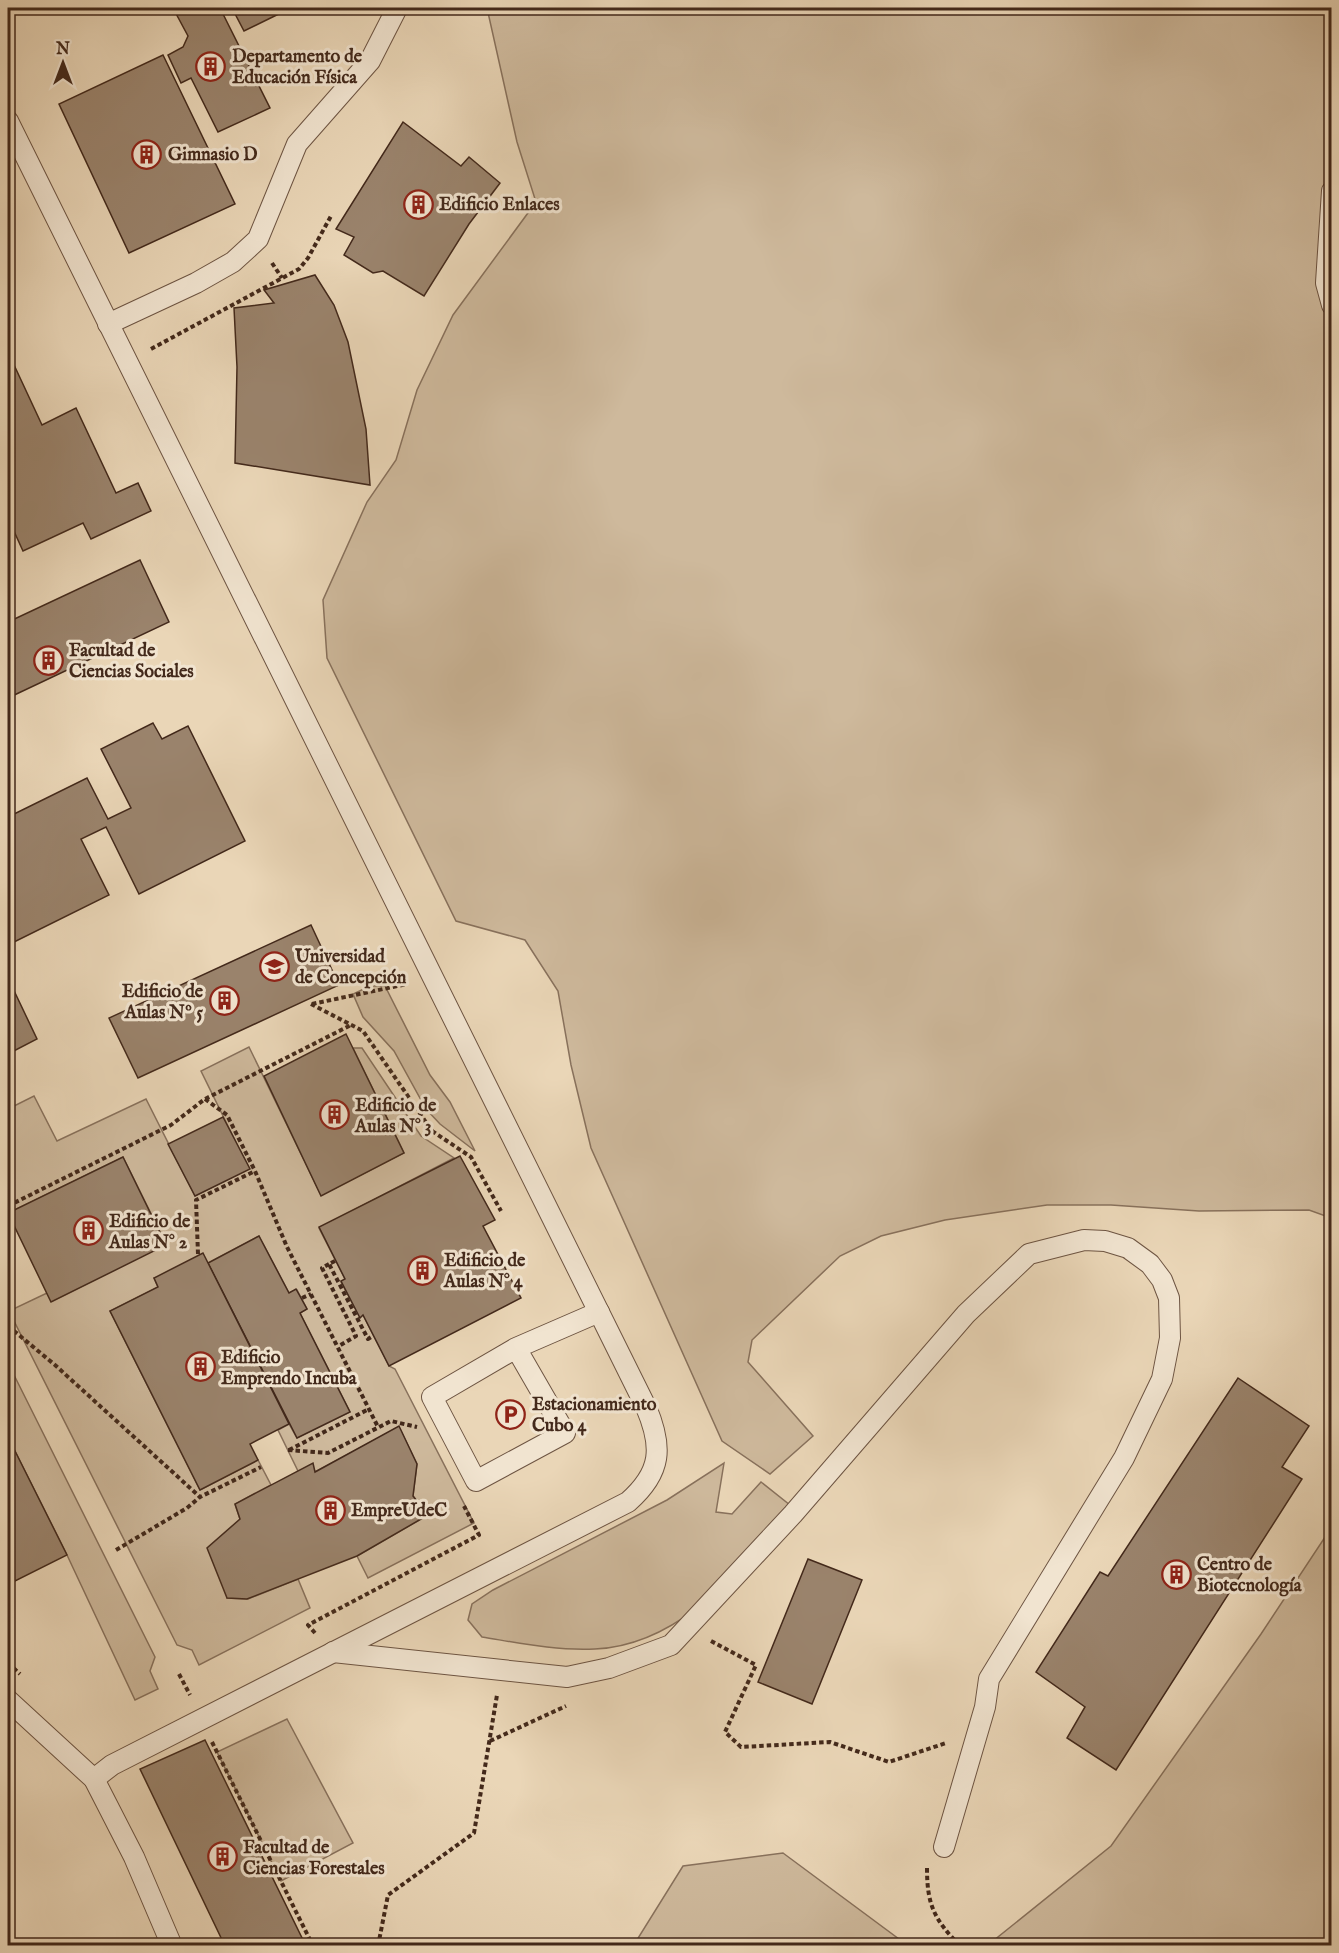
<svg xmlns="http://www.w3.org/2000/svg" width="1339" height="1953" viewBox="0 0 1339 1953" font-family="'IM FELL English',serif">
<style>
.green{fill:#ceb99c;stroke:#88715c;stroke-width:1.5}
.building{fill:#9a836c;stroke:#43291b;stroke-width:1.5}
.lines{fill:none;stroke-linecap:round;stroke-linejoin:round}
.service-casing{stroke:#6d5442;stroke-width:22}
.path{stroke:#43291b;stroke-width:4;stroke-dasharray:4.5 3;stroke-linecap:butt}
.service{stroke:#f1e4d0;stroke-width:20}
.labels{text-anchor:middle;stroke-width:6;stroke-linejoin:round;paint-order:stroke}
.poi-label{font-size:18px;font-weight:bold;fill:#43291b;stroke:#f1e4d0;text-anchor:start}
</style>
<rect width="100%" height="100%" fill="#ead6b7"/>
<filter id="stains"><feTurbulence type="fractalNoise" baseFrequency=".00333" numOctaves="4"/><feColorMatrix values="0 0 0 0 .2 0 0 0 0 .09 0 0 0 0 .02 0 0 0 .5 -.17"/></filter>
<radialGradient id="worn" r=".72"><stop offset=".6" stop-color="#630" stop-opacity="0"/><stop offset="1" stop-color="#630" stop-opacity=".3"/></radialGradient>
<!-- green -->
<g class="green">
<path d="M487,8H1331V1218L1309,1210L1199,1211L1111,1205H1047L945,1220L881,1236L840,1256L752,1340L748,1362L813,1436L770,1474L722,1441L591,1148L571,1065L558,991L525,940L456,921L327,658L323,600L367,502L396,460L417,390L453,315L536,202L517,142Z"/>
<path d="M370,986H385L430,1075L450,1102L475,1151L440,1124L426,1109L394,1051L363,1017L353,994Z"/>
<path d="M249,1047L321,1195L404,1153L353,1048H362L421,1136L454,1158L319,1228L345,1279L341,1282L360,1317L363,1315L389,1366L395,1369L474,1523L368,1578L357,1556L428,1515L413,1496L417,1464L399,1427L315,1472L298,1471L278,1430L289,1424L297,1438L350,1412L300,1313L307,1309L297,1290L289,1293L259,1236L208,1263L154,1278L158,1287L110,1311L200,1490L258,1460L271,1485L235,1504L240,1519L227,1598L248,1599L298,1579L310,1608L199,1665L192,1650L177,1645L9,1311L47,1293L52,1301L166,1244L123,1157L8,1213L15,1227L8,1230V1109L34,1096L57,1141L146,1099L195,1196L249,1169L201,1071Z"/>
<path d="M8,1363L155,1657L150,1671L158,1689L135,1700L67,1555L8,1437Z"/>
<path d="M724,1463L716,1512L732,1514L761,1482L795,1509C741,1568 682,1645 595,1649C557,1651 519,1643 482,1637L468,1620L472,1604L493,1590L667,1500Z"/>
<path d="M1331,1528V1945H988L1111,1846L1261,1634Z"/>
<path d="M287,1719L353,1843L281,1881L217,1752Z"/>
<path d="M783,1853L907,1945H636L635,1943L683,1866Z"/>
</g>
<!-- building -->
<g class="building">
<path d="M173,8H220L270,108L218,132L191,78L181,83L168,55L183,47L188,36Z"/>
<path d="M232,8H291L244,31Z"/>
<path d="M163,55L235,204L129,253L59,104Z"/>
<path d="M403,122L461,166L469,157L500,183L469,224L424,296L383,271L373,273L344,255L354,237L336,229Z"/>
<path d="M315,275L334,305L348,342L366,429L370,485L235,463L237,367L234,308L274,303L264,290Z"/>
<path d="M8,352L42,425L76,408L116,493L138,483L151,511L91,539L83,523L23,551L8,518Z"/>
<path d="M140,560L169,622L8,698V622Z"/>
<path d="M153,723L162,739L188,726L245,841L139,894L106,827L81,839L109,895L8,945V817L87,778L108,819L131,808L101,749Z"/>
<path d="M311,925L339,985L138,1078L109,1018Z"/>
<path d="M8,978L37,1039L8,1054Z"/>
<path d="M346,1034L404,1153L321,1196L264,1076Z"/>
<path d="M223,1117L250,1169L195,1196L168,1144Z"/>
<path d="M460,1156L495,1220L483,1226L521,1298L389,1366L363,1315L360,1318L341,1281L345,1279L319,1227Z"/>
<path d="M123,1157L166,1245L51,1302L8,1213Z"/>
<path d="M259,1236L289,1293L296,1289L307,1309L300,1313L350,1412L297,1438L208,1263Z"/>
<path d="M203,1253L289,1424L250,1444L258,1460L200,1490L110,1311L158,1287L154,1278Z"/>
<path d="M1238,1378L1309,1426L1282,1467L1302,1479L1116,1770L1067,1738L1085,1707L1036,1672L1100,1572L1108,1576Z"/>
<path d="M399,1426L417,1464L413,1496L428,1515L357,1556L247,1599L227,1598L207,1548L240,1519L235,1504L313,1463L315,1472Z"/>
<path d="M8,1437L67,1555L15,1581L8,1566Z"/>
<path d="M808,1559L862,1580L812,1704L758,1682Z"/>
<path d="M205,1740L306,1946H225L140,1769Z"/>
</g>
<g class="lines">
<defs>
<g id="service">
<path d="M8,121L646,1407C663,1447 662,1472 628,1502L112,1765L94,1779"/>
<path d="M1332,191L1326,283L1332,305"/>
<path d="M108,324L196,283L233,262L258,239L297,144L370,61L397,8"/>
<path d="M516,1348L565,1433L476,1481L432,1397L516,1348L599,1312"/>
<path d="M333,1652L567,1677L609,1668L671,1645L793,1514L966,1314L1029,1254L1084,1240L1105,1241L1128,1248L1150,1264L1162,1280L1169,1298L1170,1338L1162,1379L1124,1458L989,1679L985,1707L944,1847"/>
<path d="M8,1700L94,1779L134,1857L172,1946"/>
</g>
</defs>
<!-- service casing -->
<use href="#service" class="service-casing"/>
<!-- path -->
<g class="path">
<path d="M272,263L282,278"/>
<path d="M151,349L299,269L308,258L331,216"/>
<path d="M311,1004L363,1031L432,1131L471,1157L501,1211"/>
<path d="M312,1004L407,984"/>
<path d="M205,1099L227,1115L255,1171L287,1247L378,1427"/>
<path d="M8,1206L171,1125L205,1099L351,1025"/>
<path d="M198,1254L196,1200L255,1171"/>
<path d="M335,1261L329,1264L368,1339L373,1336"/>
<path d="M329,1264L322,1268L356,1336L339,1346"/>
<path d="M302,1298L311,1294"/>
<path d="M8,1326L55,1365L200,1497L261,1467"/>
<path d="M288,1450L328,1453L391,1421L417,1427"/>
<path d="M289,1450L369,1409"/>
<path d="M116,1550L187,1508L200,1497"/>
<path d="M315,1633L308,1625L479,1535L464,1506"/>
<path d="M711,1641L756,1665L725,1732L741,1747L830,1742L889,1762L946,1743"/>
<path d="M8,1663L20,1674"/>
<path d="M179,1674L190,1695"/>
<path d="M490,1741L566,1706"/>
<path d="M212,1742L313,1946"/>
<path d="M927,1868C927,1905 934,1919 960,1946"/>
<path d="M378,1946L388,1895L474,1833L497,1695"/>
</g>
<!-- service -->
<use href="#service" class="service"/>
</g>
<!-- icons -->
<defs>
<symbol id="building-ring" viewBox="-11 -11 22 22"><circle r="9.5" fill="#f1e4d0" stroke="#8f2418" stroke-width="1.5"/><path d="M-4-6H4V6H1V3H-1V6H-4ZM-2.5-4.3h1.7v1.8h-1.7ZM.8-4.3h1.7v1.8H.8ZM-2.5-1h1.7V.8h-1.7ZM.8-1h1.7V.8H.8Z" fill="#8f2418"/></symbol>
<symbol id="university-ring" viewBox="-11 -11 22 22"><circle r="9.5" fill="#f1e4d0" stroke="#8f2418" stroke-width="1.5"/><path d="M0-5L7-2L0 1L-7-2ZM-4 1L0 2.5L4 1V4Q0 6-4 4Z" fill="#8f2418"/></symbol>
<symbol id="parking-ring" viewBox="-11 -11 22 22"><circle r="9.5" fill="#f1e4d0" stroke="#8f2418" stroke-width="1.5"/><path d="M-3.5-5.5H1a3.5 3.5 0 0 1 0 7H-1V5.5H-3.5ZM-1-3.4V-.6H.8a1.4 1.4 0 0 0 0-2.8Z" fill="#8f2418"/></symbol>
</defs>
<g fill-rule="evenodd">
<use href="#building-ring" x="194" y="50" width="33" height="33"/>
<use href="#building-ring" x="130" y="138" width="33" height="33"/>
<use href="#building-ring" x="402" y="188" width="33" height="33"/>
<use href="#building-ring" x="32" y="644" width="33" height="33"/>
<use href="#university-ring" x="258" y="950" width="33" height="33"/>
<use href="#building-ring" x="208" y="984" width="33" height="33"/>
<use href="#building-ring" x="318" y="1098" width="33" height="33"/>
<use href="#building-ring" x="72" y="1214" width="33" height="33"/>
<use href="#building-ring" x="406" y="1254" width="33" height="33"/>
<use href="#building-ring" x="184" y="1350" width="33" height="33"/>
<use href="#parking-ring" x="494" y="1398" width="33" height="33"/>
<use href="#building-ring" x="314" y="1494" width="33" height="33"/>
<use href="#building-ring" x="1160" y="1558" width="33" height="33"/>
<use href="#building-ring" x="206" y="1840" width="33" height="33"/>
</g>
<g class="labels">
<!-- poi labels -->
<g class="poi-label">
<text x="232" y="62">Departamento de<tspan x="232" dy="21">Educación Física</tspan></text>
<text x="168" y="160">Gimnasio D</text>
<text x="439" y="210">Edificio Enlaces</text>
<text x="69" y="656">Facultad de<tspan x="69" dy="21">Ciencias Sociales</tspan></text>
<text x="295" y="962">Universidad<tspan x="295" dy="21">de Concepción</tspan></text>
<text x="203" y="997" text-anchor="end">Edificio de<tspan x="203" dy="21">Aulas Nº 5</tspan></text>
<text x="355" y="1111">Edificio de<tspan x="355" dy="21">Aulas N° 3</tspan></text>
<text x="109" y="1227">Edificio de<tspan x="109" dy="21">Aulas N° 2</tspan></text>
<text x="444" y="1266">Edificio de<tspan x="444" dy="21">Aulas N° 4</tspan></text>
<text x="221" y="1363">Edificio<tspan x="221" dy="21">Emprendo Incuba</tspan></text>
<text x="532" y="1410">Estacionamiento<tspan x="532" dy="21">Cubo 4</tspan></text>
<text x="351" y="1516">EmpreUdeC</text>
<text x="1197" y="1570">Centro de<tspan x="1197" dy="21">Biotecnología</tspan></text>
<text x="243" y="1853">Facultad de<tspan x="243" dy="21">Ciencias Forestales</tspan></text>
</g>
</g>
<!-- margin -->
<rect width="1339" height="1953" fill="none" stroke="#ead6b7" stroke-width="30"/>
<rect x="9" y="9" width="1321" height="1935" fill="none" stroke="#43291b" stroke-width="3"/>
<rect x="15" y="15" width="1309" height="1923" fill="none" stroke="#43291b" stroke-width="1.5"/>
<!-- north arrow -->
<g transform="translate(63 63)" stroke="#f1e4d0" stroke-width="4.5" paint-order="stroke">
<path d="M0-4.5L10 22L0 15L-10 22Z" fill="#43291b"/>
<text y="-9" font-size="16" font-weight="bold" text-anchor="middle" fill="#43291b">N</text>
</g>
<rect width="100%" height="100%" filter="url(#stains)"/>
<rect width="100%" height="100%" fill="url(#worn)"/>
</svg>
